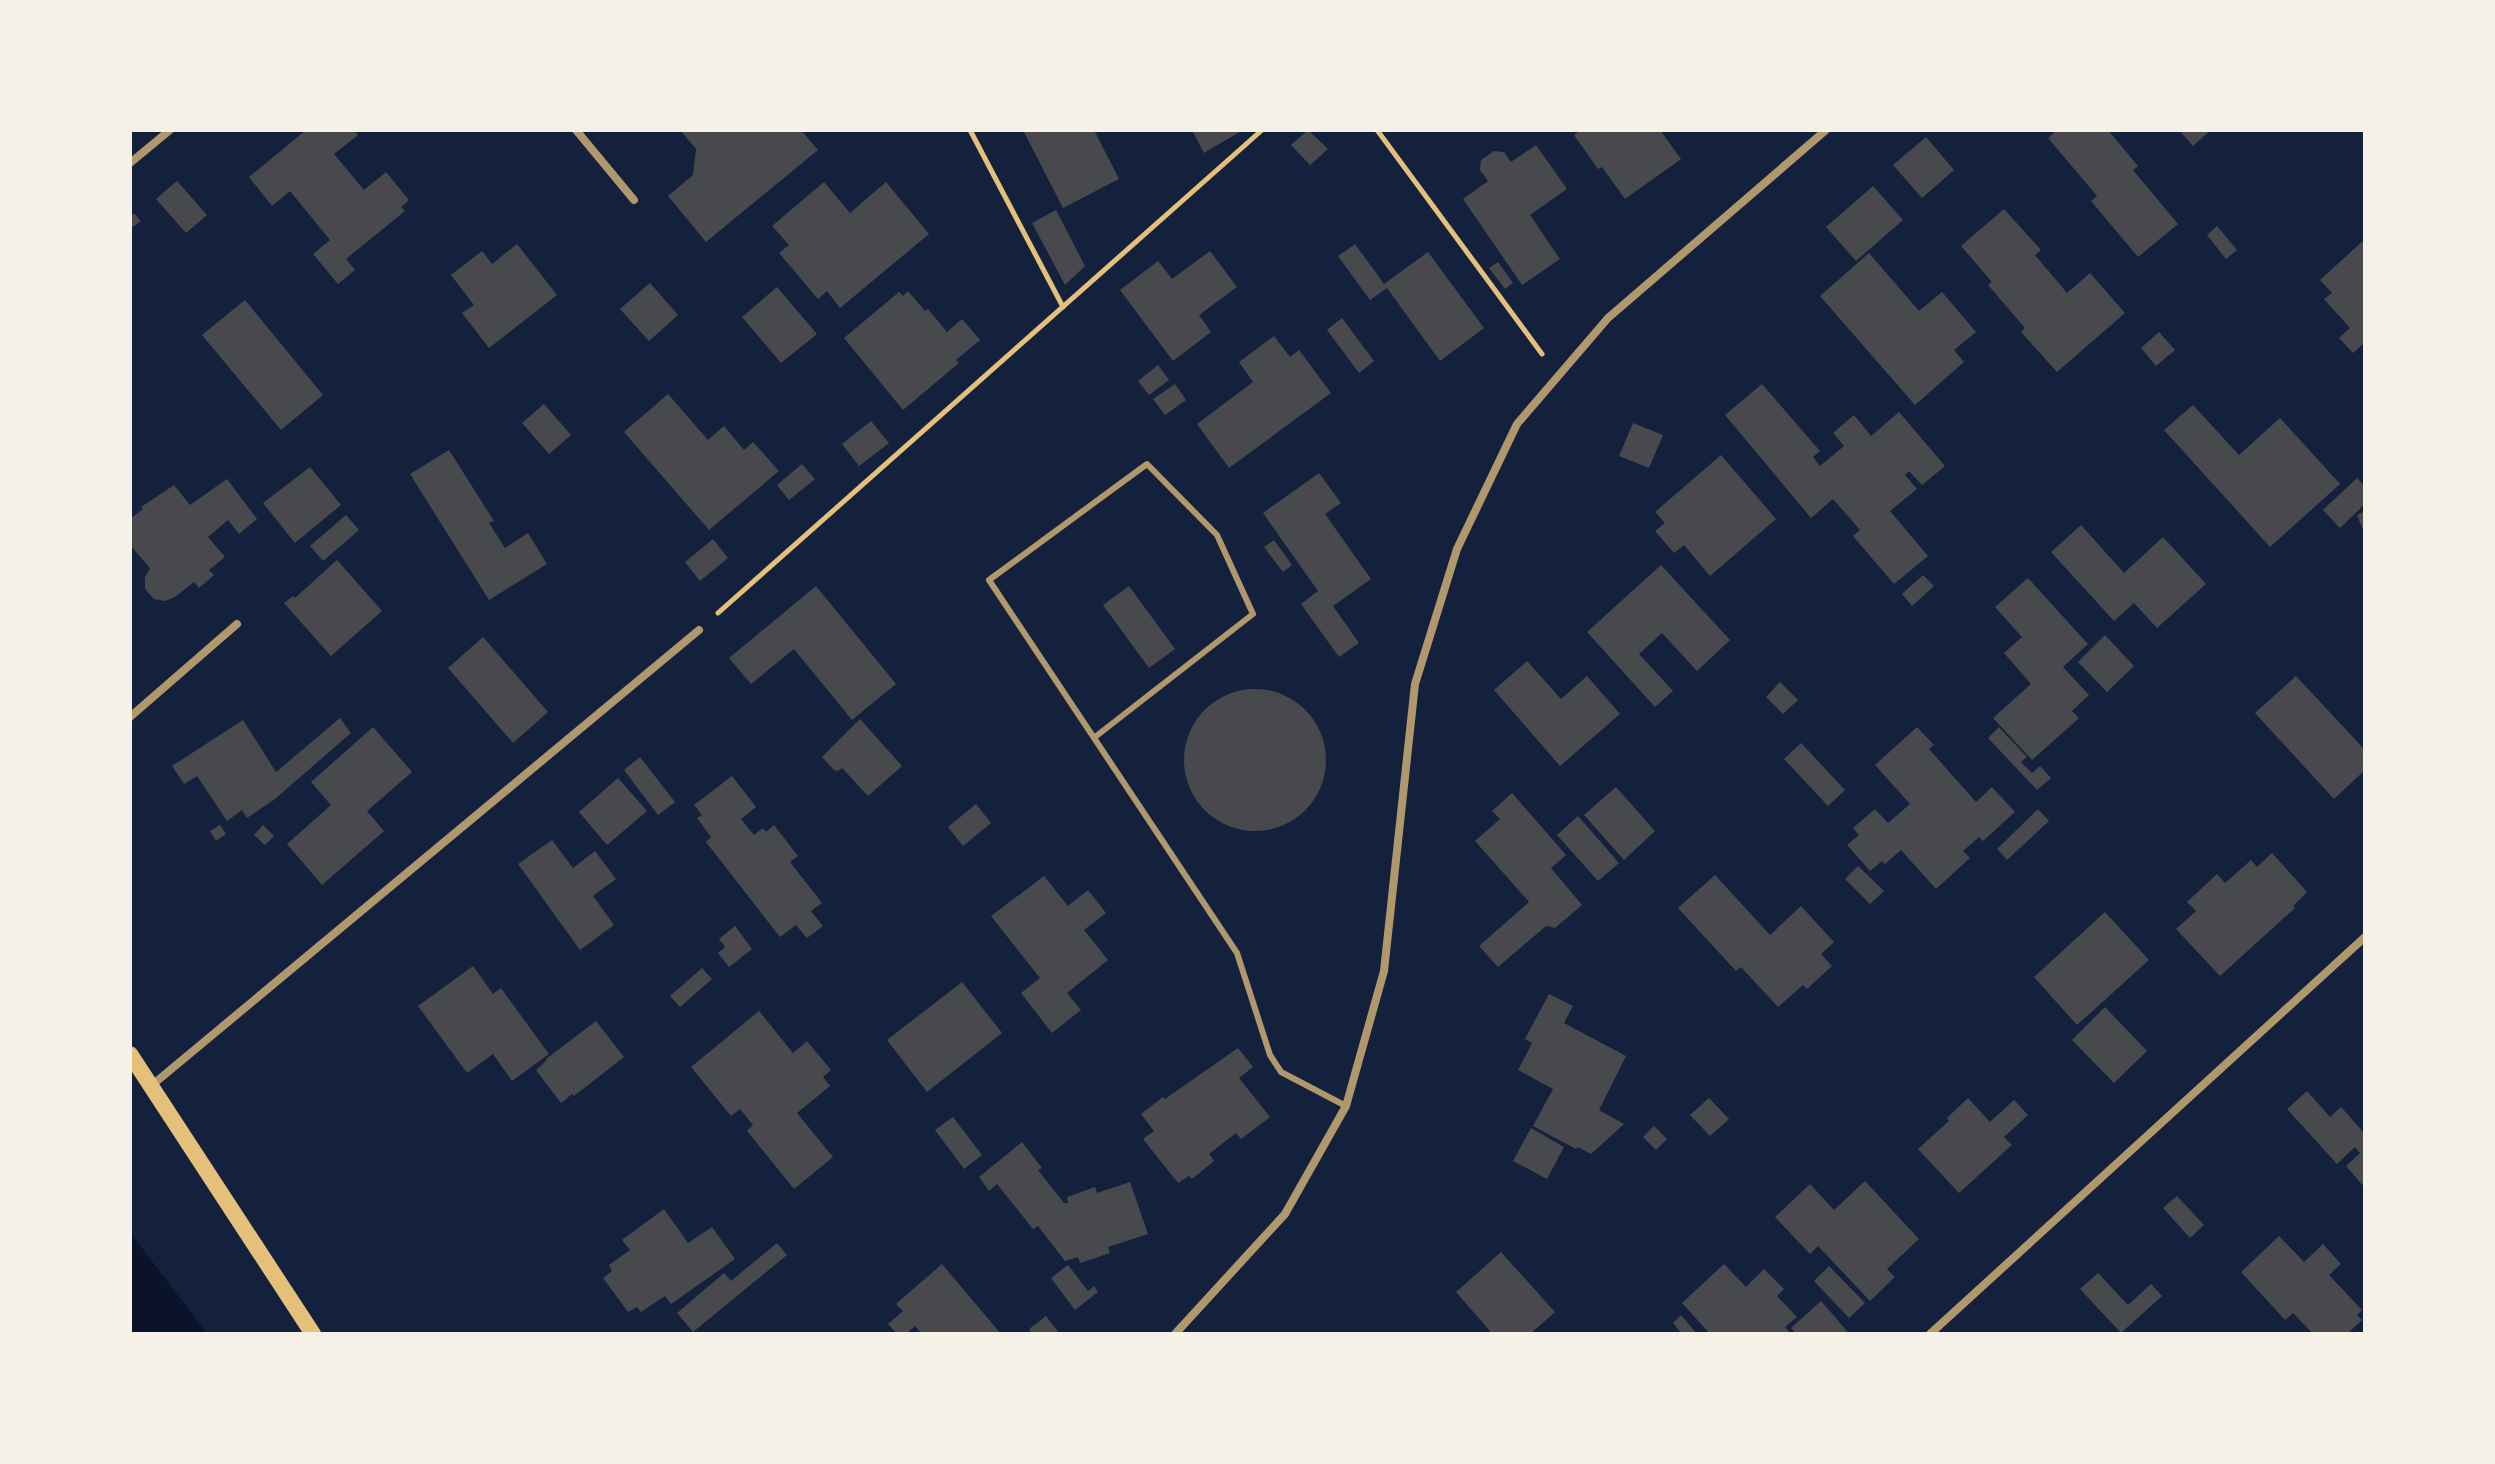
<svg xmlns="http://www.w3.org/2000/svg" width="2495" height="1464" viewBox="0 0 2495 1464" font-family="Lato,sans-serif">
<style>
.water{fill:#0b132b}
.building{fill:#48494c}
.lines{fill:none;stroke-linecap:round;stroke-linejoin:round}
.path{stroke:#e5c07b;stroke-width:5}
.service{stroke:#b1986c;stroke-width:6}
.minor{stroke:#b1986c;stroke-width:8}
.secondary{stroke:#e5c07b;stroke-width:16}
</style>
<rect width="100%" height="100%" fill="#14213d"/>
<!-- water -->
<path class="water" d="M130,1232L207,1334H130Z"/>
<!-- building -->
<g class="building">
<path d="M306,130H354L358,135L334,154L364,190L386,172L409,200L401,207L405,211L346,259L355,270L338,284L313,254L330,240L290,191L272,206L249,177Z"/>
<path d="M680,130H801L818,150L706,242L668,196L693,175L696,149Z"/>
<path d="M1023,130H1094L1119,179L1063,208Z"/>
<path d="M1192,130H1243L1204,153Z"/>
<path d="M1308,130L1328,149L1310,165L1291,145Z"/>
<path d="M1581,130H1660L1681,159L1625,199L1602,167L1598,169L1574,135Z"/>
<path d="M2057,130H2108L2138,166L2133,170L2178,224L2138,257L2091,201L2097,196L2048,138Z"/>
<path d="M2179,130H2211L2193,146Z"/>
<path d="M1926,137L1954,170L1922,198L1893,165Z"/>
<path d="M1536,145L1567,189L1530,215L1560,259L1522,285L1463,199L1488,181L1480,170L1481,160L1494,151L1504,152L1511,162Z"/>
<path d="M177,181L207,215L186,233L156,199Z"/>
<path d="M824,182L850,213L886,182L929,234L840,308L827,291L818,299L779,253L789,245L772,226Z"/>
<path d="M1873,186L1903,220L1856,261L1826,227Z"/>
<path d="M2004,209L2041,250L2035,255L2067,293L2090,273L2125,313L2057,372L2021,332L2025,328L1988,285L1992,282L1961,246Z"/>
<path d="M1056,210L1085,266L1065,285L1032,223Z"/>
<path d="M134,213L141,221L130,229V216Z"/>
<path d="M2217,226L2237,250L2226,259L2207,235Z"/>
<path d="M2365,239V342L2353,353L2339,338L2350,328L2324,299L2332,293L2320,280Z"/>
<path d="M517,244L557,295L489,348L462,313L474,305L451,275L482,251L492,264Z"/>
<path d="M1355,244L1384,284L1428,252L1484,328L1440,361L1387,288L1370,300L1338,256Z"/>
<path d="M1210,251L1237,287L1199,315L1211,332L1173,361L1120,290L1158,261L1172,279Z"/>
<path d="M1869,253L1919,311L1942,292L1976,332L1954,350L1964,362L1915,405L1820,296Z"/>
<path d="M1498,262L1513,283L1505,289L1489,268Z"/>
<path d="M650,283L678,315L649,341L620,309Z"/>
<path d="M777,287L817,334L781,363L742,317Z"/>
<path d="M908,291L925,311L928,309L947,332L962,319L980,340L956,360L959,363L903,410L844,338L899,292L903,296Z"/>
<path d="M245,300L323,395L281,430L202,335Z"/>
<path d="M1342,318L1374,361L1359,373L1327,330Z"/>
<path d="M2159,332L2175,350L2156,366L2141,348Z"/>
<path d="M1274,336L1290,357L1299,350L1331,393L1229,468L1197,424L1253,382L1239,362Z"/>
<path d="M1158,365L1169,380L1149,395L1138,381Z"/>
<path d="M1175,384L1186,400L1165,415L1153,399Z"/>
<path d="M1762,384L1820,451L1813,457L1820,466L1844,446L1833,433L1854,415L1871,436L1899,412L1945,466L1922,485L1909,471L1905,475L1917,489L1890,511L1928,556L1894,584L1853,536L1860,530L1833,499L1811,518L1725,415Z"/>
<path d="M668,394L708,440L724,426L744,450L753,442L779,471L709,530L624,432Z"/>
<path d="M544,404L571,435L549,454L522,423Z"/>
<path d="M2193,405L2239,455L2280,418L2340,484L2270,547L2164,430Z"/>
<path d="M871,421L889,443L859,466L842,444Z"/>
<path d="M1633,423L1663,435L1649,468L1619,456Z"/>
<path d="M449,450L494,521L489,523L505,548L528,533L547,564L489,600L410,474Z"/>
<path d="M1721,455L1776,519L1710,576L1684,545L1674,553L1655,531L1665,523L1655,512Z"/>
<path d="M802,464L815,479L789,500L777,485Z"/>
<path d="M310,467L341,505L295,543L263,503Z"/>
<path d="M1319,473L1341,503L1325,514L1371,579L1333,606L1359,643L1339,657L1301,604L1318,591L1263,513Z"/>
<path d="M2357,478L2365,487V504L2340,528L2323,510Z"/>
<path d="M227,479L257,519L239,534L228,520L208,537L225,557L209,570L214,575L199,588L194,582L175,597L165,601L154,599L145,589V577L150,568L130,545V519L143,509L141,507L174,485L190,505Z"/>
<path d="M2365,511V535L2357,515Z"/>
<path d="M346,515L359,530L323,561L310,546Z"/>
<path d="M2081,525L2124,573L2163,537L2206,584L2157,628L2134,603L2114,621L2051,552Z"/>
<path d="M713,539L728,558L700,581L685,562Z"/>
<path d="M1274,540L1292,565L1283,572L1264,547Z"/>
<path d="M337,560L382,611L331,656L284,603L293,596L295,598Z"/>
<path d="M1661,565L1730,640L1697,671L1662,633L1639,654L1673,691L1655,707L1587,632Z"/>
<path d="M1923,575L1934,586L1912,606L1902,594Z"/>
<path d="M2028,578L2088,644L2063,667L2089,695L2072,711L2079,718L2032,760L1993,718L2031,684L2004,653L2022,637L1995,607Z"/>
<path d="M816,586L896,684L852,720L794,649L751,684L729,658Z"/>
<path d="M1129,586L1175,649L1149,668L1103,605Z"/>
<path d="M2105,635L2134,666L2107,692L2078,662Z"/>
<path d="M483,637L548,712L513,743L448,668Z"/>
<path d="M1527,661L1561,699L1587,676L1620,714L1560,766L1494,690Z"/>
<path d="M2296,676L2365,750V770L2334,799L2255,713Z"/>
<path d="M1780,682L1798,700L1783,714L1766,697Z"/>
<circle cx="1255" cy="760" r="71"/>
<path d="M340,718L351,733L275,799L247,818L242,810L227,821L197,776L184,784L172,766L243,720L276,772Z"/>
<path d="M860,719L902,766L868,796L842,768L838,771L834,770L822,757Z"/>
<path d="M373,727L412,772L367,811L384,831L322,885L287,844L331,805L311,782Z"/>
<path d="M1917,727L1934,745L1929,749L1976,802L1992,787L2015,812L1983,841L1979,837L1963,851L1970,858L1936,889L1901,850L1885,864L1882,861L1870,871L1847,845L1859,835L1853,828L1875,809L1888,823L1910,804L1875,765Z"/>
<path d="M1999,727L2027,757L2021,762L2032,773L2040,766L2051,778L2037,790L1988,738Z"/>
<path d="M1801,743L1845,790L1828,806L1784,759Z"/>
<path d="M640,757L675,802L658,815L624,770Z"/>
<path d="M732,776L756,807L741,819L754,835L763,828L766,832L774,825L798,856L790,862L822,903L811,911L823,926L807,938L796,925L780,937L706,842L711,837L697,818L702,815L694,805Z"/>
<path d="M618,778L647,811L607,845L579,812Z"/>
<path d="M1616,787L1655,831L1624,860L1584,815Z"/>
<path d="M1512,793L1566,855L1551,868L1582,905L1555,928L1546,926L1498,967L1479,946L1529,902L1475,841L1500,819L1492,811Z"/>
<path d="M976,804L991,823L963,846L948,827Z"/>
<path d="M2038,809L2049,821L2007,860L1997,849Z"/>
<path d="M1578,816L1619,863L1598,881L1557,835Z"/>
<path d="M220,825L226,834L216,841L210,831Z"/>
<path d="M263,825L274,836L265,845L254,835Z"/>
<path d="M552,840L573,868L595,851L616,879L593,896L614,925L580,950L518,864Z"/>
<path d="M2272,853L2307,892L2293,906L2295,908L2220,976L2176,929L2196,911L2187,902L2217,874L2225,883L2251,860L2257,867Z"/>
<path d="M1858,866L1884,891L1870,904L1845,879Z"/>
<path d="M1715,875L1770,935L1801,906L1834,942L1821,954L1832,966L1807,989L1803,985L1778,1007L1741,967L1736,971L1678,908Z"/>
<path d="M1044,876L1068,906L1088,890L1106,913L1084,930L1108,960L1067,993L1081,1010L1052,1033L1021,993L1040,978L991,916Z"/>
<path d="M2105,912L2149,960L2077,1025L2034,977Z"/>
<path d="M735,926L752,949L729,967L718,953L725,947L719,939Z"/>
<path d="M473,966L493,994L501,988L549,1054L512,1081L493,1054L467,1073L418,1006Z"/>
<path d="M702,968L712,979L680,1007L670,996Z"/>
<path d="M962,982L1002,1033L927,1092L887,1040Z"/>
<path d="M1549,994L1573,1006L1564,1023L1626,1056L1599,1110L1624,1124L1591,1154L1578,1147L1576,1149L1533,1126L1553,1089L1518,1070L1532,1043L1525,1039Z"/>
<path d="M2105,1007L2147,1051L2114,1083L2072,1040Z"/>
<path d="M759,1011L793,1053L807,1041L831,1070L823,1077L830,1086L797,1113L833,1157L794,1189L747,1131L753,1125L740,1109L731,1116L691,1067Z"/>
<path d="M596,1021L624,1057L574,1096L572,1094L561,1103L536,1070L547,1060L546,1059Z"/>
<path d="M1238,1048L1253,1067L1239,1078L1270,1117L1241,1139L1236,1133L1209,1154L1214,1161L1192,1179L1189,1176L1178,1183L1143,1139L1154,1131L1141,1114L1163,1097L1165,1099Z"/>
<path d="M2307,1091L2330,1117L2341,1107L2365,1134V1188L2346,1166L2360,1153L2355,1147L2337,1164L2287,1109Z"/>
<path d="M1709,1098L1729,1119L1710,1136L1690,1115Z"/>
<path d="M1968,1098L1990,1122L2014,1100L2028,1115L2004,1137L2012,1145L1959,1193L1918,1149L1949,1121L1947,1118Z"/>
<path d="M953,1117L982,1155L964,1169L935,1130Z"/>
<path d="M1654,1126L1667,1139L1656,1150L1643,1137Z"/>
<path d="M1531,1128L1564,1147L1547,1179L1513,1161Z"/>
<path d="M1022,1142L1042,1168L1038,1170L1064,1203H1068L1067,1197L1095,1187L1097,1193L1130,1182L1148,1234L1108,1247L1110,1253L1080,1263L1078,1257L1065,1261L1038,1226L1033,1229L997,1184L989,1191L979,1177Z"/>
<path d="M1865,1181L1919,1239L1887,1269L1895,1277L1870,1301L1818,1246L1810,1254L1775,1217L1810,1184L1834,1210Z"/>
<path d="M2177,1196L2204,1225L2190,1238L2163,1208Z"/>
<path d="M664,1209L688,1243L712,1227L735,1259L671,1304L665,1296L641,1312L637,1307L628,1312L603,1278L612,1271L609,1265L630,1250L622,1240Z"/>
<path d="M2279,1236L2304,1262L2323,1244L2341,1264L2329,1275L2362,1310L2357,1315L2362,1320L2347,1334H2313L2293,1313L2285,1320L2241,1272Z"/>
<path d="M777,1243L787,1255L693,1332L677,1313L724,1273L731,1281Z"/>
<path d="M1501,1252L1555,1312L1530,1334H1487L1490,1331L1456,1292Z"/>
<path d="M942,1264L1001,1334H922L915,1326L906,1334H897L888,1324L903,1311L896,1304Z"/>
<path d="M1724,1264L1746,1287L1764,1269L1784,1289L1777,1296L1797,1317L1785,1327L1791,1334H1710L1682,1303Z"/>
<path d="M1068,1265L1088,1291L1094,1286L1098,1292L1075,1310L1051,1278Z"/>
<path d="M1829,1266L1865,1303L1849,1318L1814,1281Z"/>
<path d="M2098,1273L2128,1305L2151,1284L2162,1296L2121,1333L2080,1289Z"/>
<path d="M1821,1301L1847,1331L1843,1334H1796L1791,1328Z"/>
<path d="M1681,1315L1697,1334H1682L1673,1323Z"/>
<path d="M1046,1316L1060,1334H1032L1029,1329Z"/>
</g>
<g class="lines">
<!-- path -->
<g class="path">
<path d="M970,130L1063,307"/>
<path d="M1377,130L1542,354"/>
<path d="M718,613L1262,130"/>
</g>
<!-- service -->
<path class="service" d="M1095,737L1253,614L1217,535L1147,464L989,580L1237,953L1270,1055L1281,1072L1346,1106"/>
<!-- minor -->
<g class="minor">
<path d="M576,130L634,200"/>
<path d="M130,163L170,130"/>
<path d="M130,717L237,624"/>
<path d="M151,1086L699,630"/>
<path d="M1175,1334L1285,1214L1346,1106L1384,971L1415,684L1457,549L1517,424L1608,318L1826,130"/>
<path d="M1930,1334L2365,937"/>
</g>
<!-- secondary -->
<path class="secondary" d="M130,1054L313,1334"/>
</g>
<!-- border -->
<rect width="2495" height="1464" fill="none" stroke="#f6f1e7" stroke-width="264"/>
</svg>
